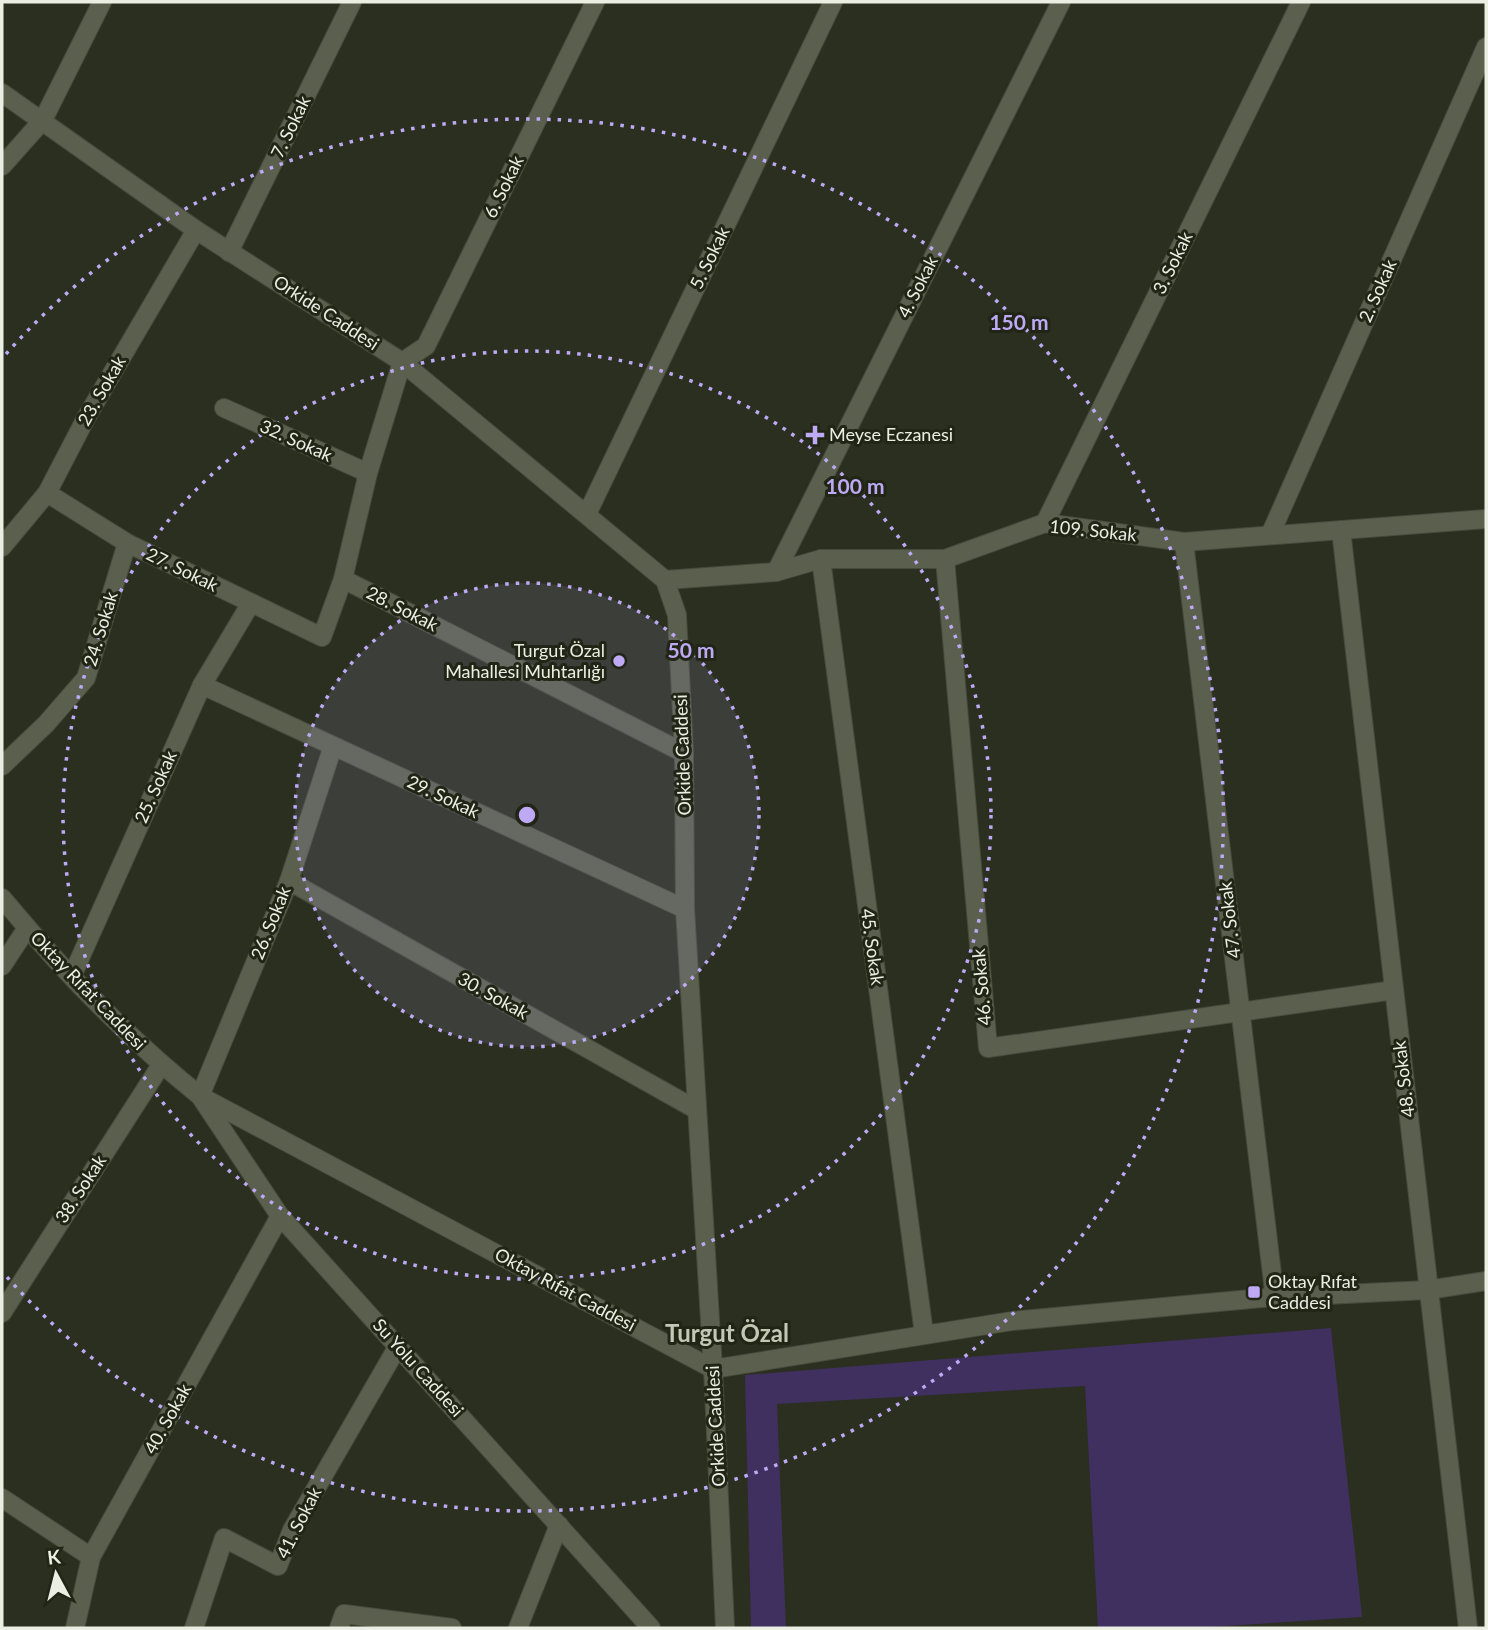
<svg xmlns="http://www.w3.org/2000/svg" width="1488" height="1630" viewBox="0 0 1488 1630" font-family="Lato,sans-serif">
<style>
.green{fill:#3f3060}
.lines{fill:none;stroke-linecap:round;stroke-linejoin:round}
.minor-casing{stroke:#474b3d;stroke-width:20}
.minor{stroke:#5b604e;stroke-width:18}
.ring{fill:none;stroke:#bea9f5;stroke-width:3.5;stroke-dasharray:3.5 7}
.poi-dot{fill:#bea9f5;stroke:#212515;stroke-width:2.5}
.labels{text-anchor:middle;stroke-width:6;stroke-linejoin:round;paint-order:stroke}
.street-label{font-size:18px;fill:#ebeee3;stroke:#212515}
.poi-label{font-size:18px;fill:#ebeee3;stroke:#212515;text-anchor:start}
.district-label{font-size:24px;font-weight:bold;fill:#c3c8b4;stroke:#212515}
.centre{fill:#bea9f5;stroke:#212515;stroke-width:3.5}
.ring-label{font-size:21px;text-anchor:middle;font-weight:bold;fill:#bea9f5;stroke:#212515;stroke-width:6;stroke-linejoin:round;paint-order:stroke}
</style>
<rect width="100%" height="100%" fill="#2b2f1f"/>
<!-- green -->
<path class="green" d="M1331,1328L1362,1617L1194,1628H1098L1085,1386L777,1404L786,1628H751L745,1375Z"/>
<g class="lines">
<defs>
<g id="minor">
<path d="M2,93L196,230L402,362L665,580L677,615L684,753L685,909L713,1369L725,1628"/>
<path d="M2,166L43,120L102,2"/>
<path d="M229,252L352,2"/>
<path d="M224,408L368,473"/>
<path d="M47,493L127,543L322,637L343,579L368,473L402,362L426,346L595,2"/>
<path d="M587,514L833,2"/>
<path d="M1045,523L1301,2"/>
<path d="M1341,530L1468,1628"/>
<path d="M1270,535L1486,47"/>
<path d="M1184,542L1275,1299"/>
<path d="M2,547L47,493L86,418L196,230"/>
<path d="M821,559L924,1334"/>
<path d="M945,559L988,1048L1394,990"/>
<path d="M776,572L1061,2"/>
<path d="M343,579L684,753"/>
<path d="M665,580L776,572L821,559H945L1045,523L1184,542L1486,519"/>
<path d="M202,685L685,909"/>
<path d="M2,766L46,724L86,678L127,543"/>
<path d="M289,881L697,1110"/>
<path d="M2,898C61,969 128,1038 200,1096L713,1369L1012,1321L1262,1298L1428,1290L1486,1281"/>
<path d="M2,966L27,928"/>
<path d="M72,976L202,685L251,603"/>
<path d="M200,1096L289,881L333,746"/>
<path d="M202,1099L280,1216L651,1628"/>
<path d="M2,1313L161,1065"/>
<path d="M2,1498L91,1557"/>
<path d="M75,1628L91,1557L280,1216"/>
<path d="M194,1628L224,1538L278,1566L292,1530L398,1346"/>
<path d="M339,1628L344,1614L452,1628"/>
<path d="M518,1628L559,1525"/>
</g>
</defs>
<!-- minor casing -->
<use href="#minor" class="minor-casing"/>
<!-- minor -->
<use href="#minor" class="minor"/>
</g>
<!-- distance rings -->
<circle cx="527" cy="815" r="232" fill="#bea9f5" fill-opacity=".12"/>
<g class="ring">
<circle cx="527" cy="815" r="232"/>
<circle cx="527" cy="815" r="464"/>
<path d="M6 354A696 696 0 1 1 6 1276"/>
</g>
<!-- markers -->
<g class="poi-dot">
<path d="M811.5 424.5h7v7h7v7h-7v7h-7v-7h-7v-7h7z"/>
<circle cx="619" cy="661" r="7"/>
<rect x="1247" y="1285" width="14" height="14" rx="3.5"/>
</g>
<g class="labels">
<!-- street labels -->
<g class="street-label">
<text transform="translate(291 127) rotate(-64)" y="6">7. Sokak</text>
<text transform="translate(504 187) rotate(-64)" y="6">6. Sokak</text>
<text transform="translate(710 258) rotate(-64)" y="6">5. Sokak</text>
<text transform="translate(1173 263) rotate(-64)" y="6">3. Sokak</text>
<text transform="translate(918 287) rotate(-63)" y="6">4. Sokak</text>
<text transform="translate(1378 291) rotate(-66)" y="6">2. Sokak</text>
<text transform="translate(326 313) rotate(33)" y="6">Orkide Caddesi</text>
<text transform="translate(102 391) rotate(-60)" y="6">23. Sokak</text>
<text transform="translate(296 441) rotate(24)" y="6">32. Sokak</text>
<text transform="translate(1093 531) rotate(6)" y="6">109. Sokak</text>
<text transform="translate(182 570) rotate(26)" y="6">27. Sokak</text>
<text transform="translate(402 609) rotate(27)" y="6">28. Sokak</text>
<text transform="translate(101 629) rotate(-73)" y="6">24. Sokak</text>
<text transform="translate(683 755) rotate(-92)" y="6">Orkide Caddesi</text>
<text transform="translate(156 787) rotate(-66)" y="6">25. Sokak</text>
<text transform="translate(443 797) rotate(25)" y="6">29. Sokak</text>
<text transform="translate(1230 920) rotate(-97)" y="6">47. Sokak</text>
<text transform="translate(271 923) rotate(-68)" y="6">26. Sokak</text>
<text transform="translate(872 947) rotate(82)" y="6">45. Sokak</text>
<text transform="translate(982 987) rotate(-95)" y="6">46. Sokak</text>
<text transform="translate(88 991) rotate(46)" y="6">Oktay Rıfat Caddesi</text>
<text transform="translate(493 996) rotate(29)" y="6">30. Sokak</text>
<text transform="translate(1404 1079) rotate(-97)" y="6">48. Sokak</text>
<text transform="translate(81 1189) rotate(-57)" y="6">38. Sokak</text>
<text transform="translate(565 1290) rotate(28)" y="6">Oktay Rıfat Caddesi</text>
<text transform="translate(418 1368) rotate(48)" y="6">Su Yolu Caddesi</text>
<text transform="translate(168 1419) rotate(-61)" y="6">40. Sokak</text>
<text transform="translate(716 1426) rotate(-93)" y="6">Orkide Caddesi</text>
<text transform="translate(299 1523) rotate(-63)" y="6">41. Sokak</text>
</g>
<!-- poi labels -->
<g class="poi-label">
<text x="829" y="441">Meyse Eczanesi</text>
<text x="605" y="657" text-anchor="end">Turgut Özal<tspan x="605" dy="21">Mahallesi Muhtarlığı</tspan></text>
<text x="1268" y="1288">Oktay Rıfat<tspan x="1268" dy="21">Caddesi</tspan></text>
</g>
<!-- district labels -->
<g class="district-label">
<text x="727" y="1342">Turgut Özal</text>
</g>
</g>
<circle cx="527" cy="815" r="10" class="centre"/>
<g class="ring-label">
<text x="1019" y="330">150 m</text>
<text x="855" y="494">100 m</text>
<text x="691" y="658">50 m</text>
</g>
<!-- border -->
<rect width="1488" height="1630" fill="none" stroke="#ebeee3" stroke-width="7"/>
<!-- north arrow -->
<g transform="translate(56 1574) rotate(353)" stroke="#212515" stroke-width="5" paint-order="stroke">
<path d="M0-5L12 26L0 18L-12 26Z" fill="#ebeee3"/>
<text y="-10" font-size="19" font-weight="bold" text-anchor="middle" fill="#ebeee3">K</text>
</g>
</svg>
